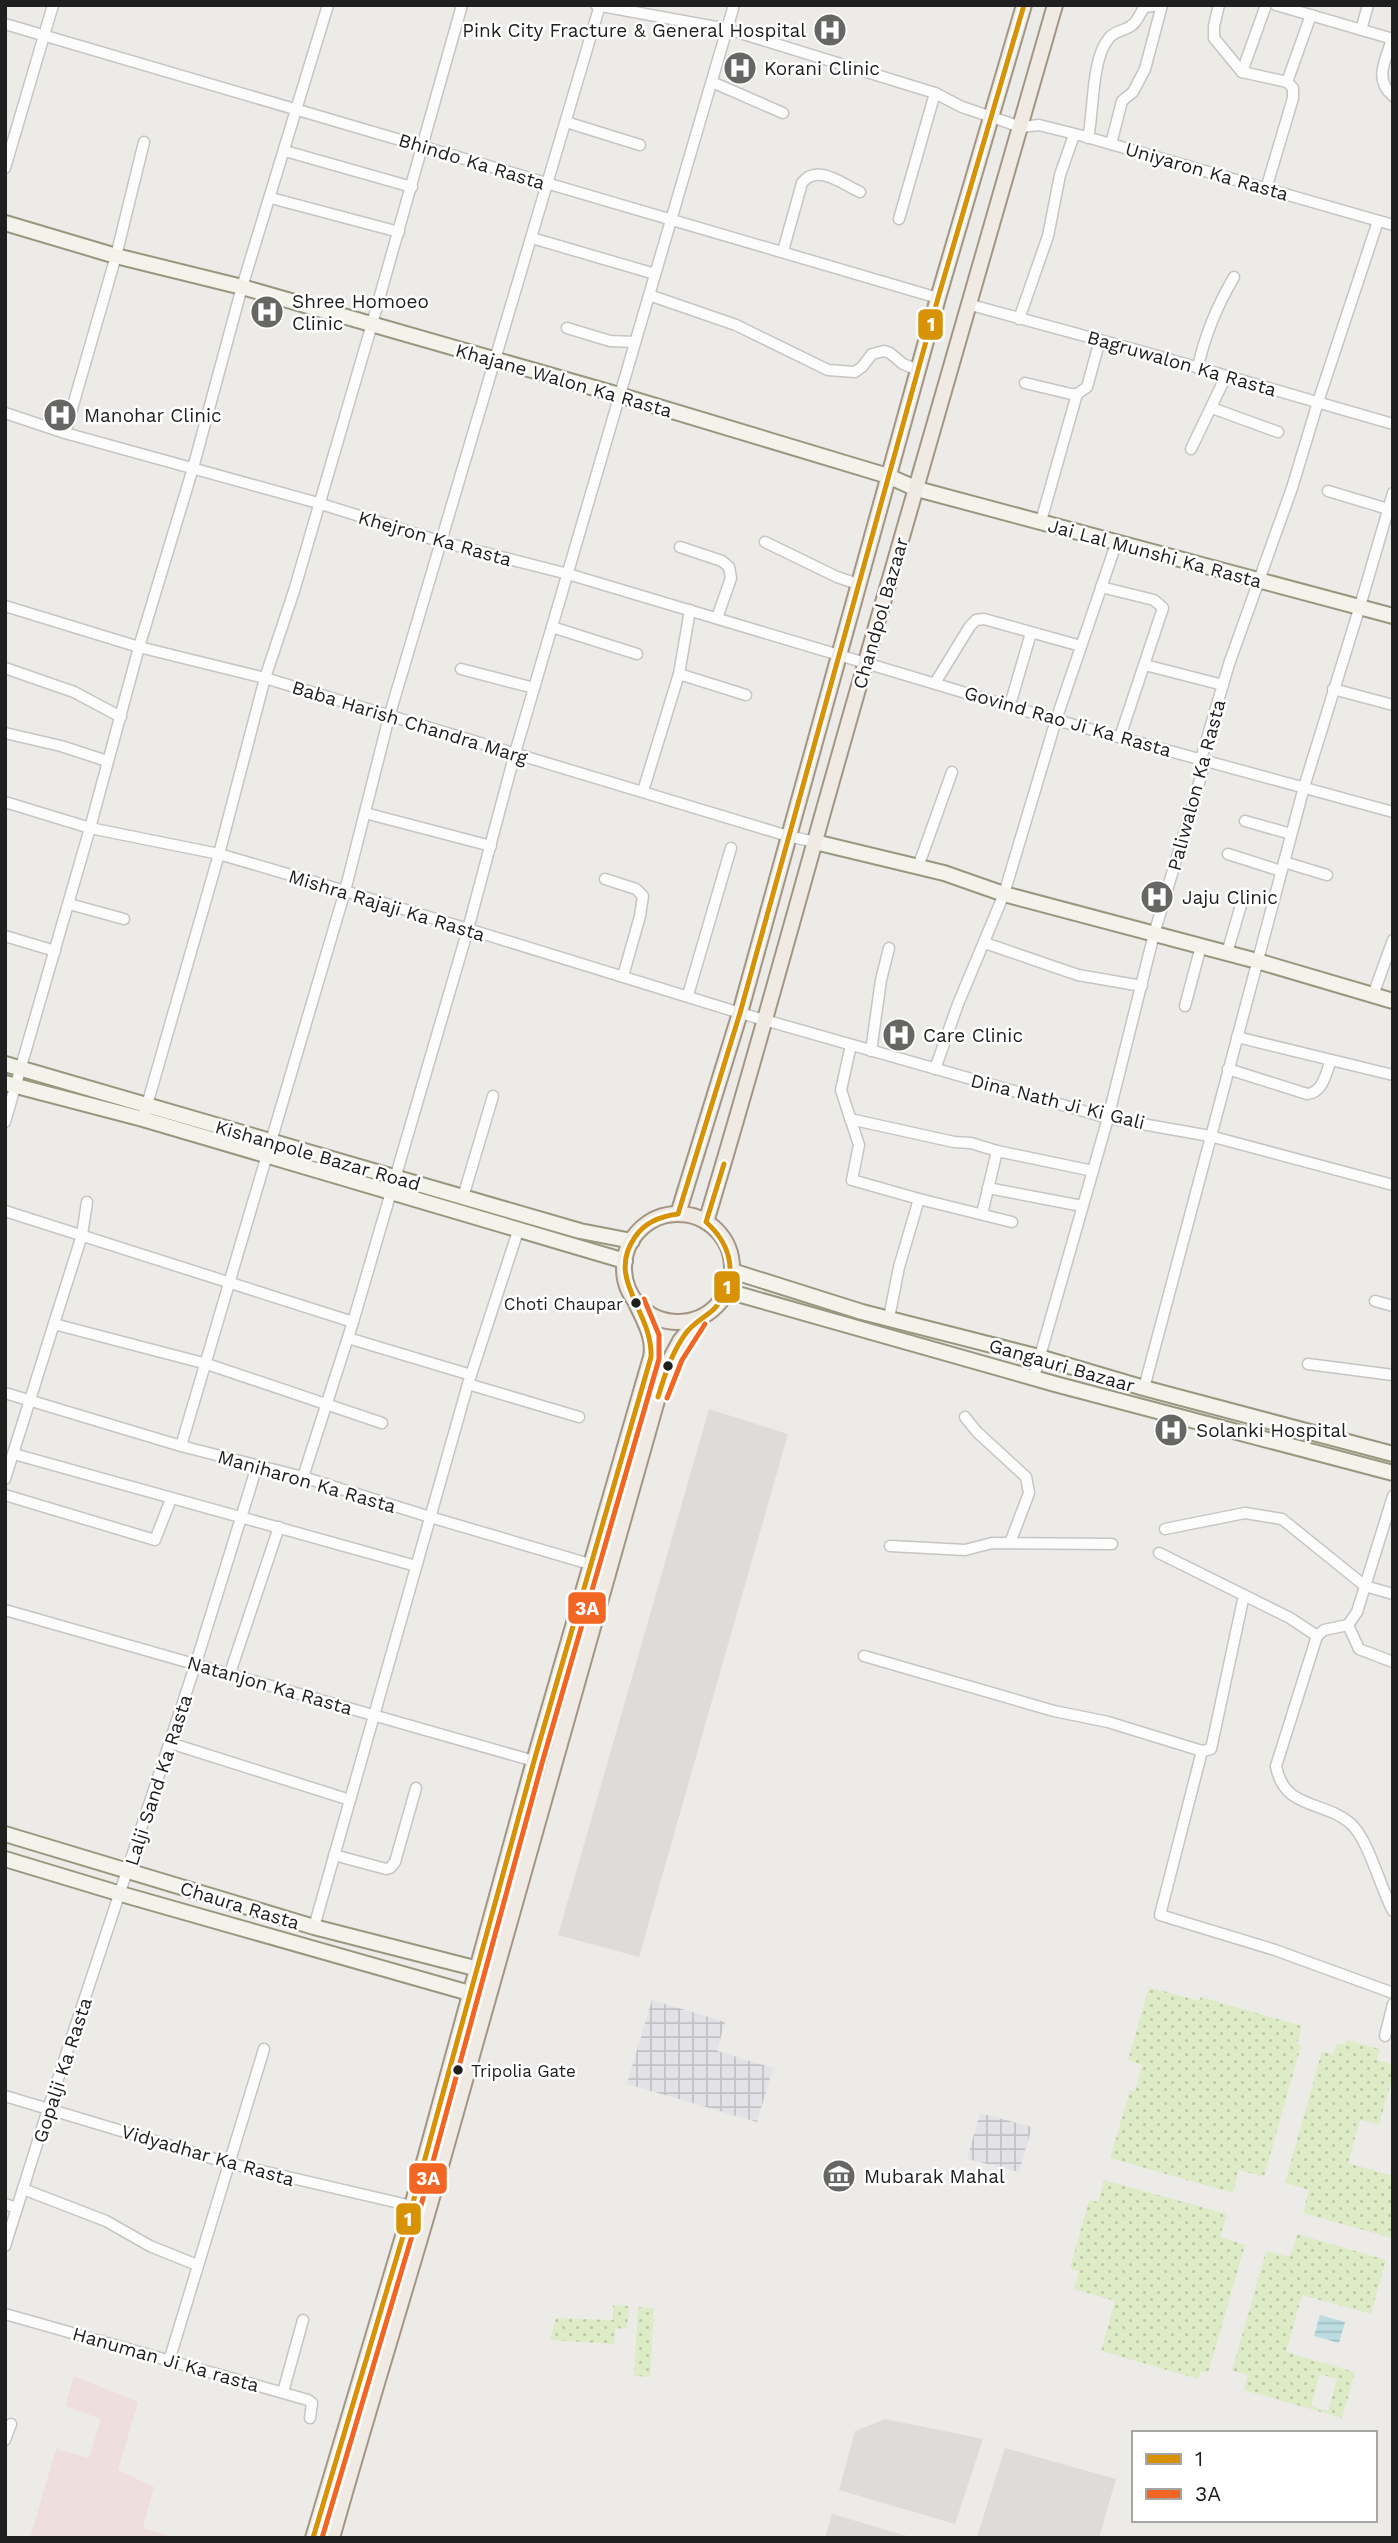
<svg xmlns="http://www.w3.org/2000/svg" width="1398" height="2543" viewBox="0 0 1398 2543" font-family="'Work Sans',sans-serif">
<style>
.commercial{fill:#efdede}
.grass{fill:url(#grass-dots);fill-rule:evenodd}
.parking{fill:#dddcdb}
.plaza{fill:url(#plaza-grid)}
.water{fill:url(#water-rules)}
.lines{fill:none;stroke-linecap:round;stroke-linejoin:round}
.street-casing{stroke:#c6c5c4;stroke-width:13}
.secondary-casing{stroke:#98977f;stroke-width:18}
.primary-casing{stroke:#a49684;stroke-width:18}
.street{stroke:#fcfcfc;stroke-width:10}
.secondary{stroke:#f4f3eb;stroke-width:14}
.primary{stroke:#f0eae5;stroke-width:14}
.bus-1-casing{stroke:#fff;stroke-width:10}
.bus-2-casing{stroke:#fff;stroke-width:10}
.bus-1{stroke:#d79205;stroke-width:5}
.bus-2{stroke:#f26522;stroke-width:5}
.bus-dot{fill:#1f1f1f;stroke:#fff;stroke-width:2.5}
.labels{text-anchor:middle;stroke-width:5;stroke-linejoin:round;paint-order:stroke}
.bus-label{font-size:17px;fill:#1f1f1f;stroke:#fff;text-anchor:end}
.poi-label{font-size:19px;fill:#1f1f1f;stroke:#fff;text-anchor:start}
.street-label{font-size:19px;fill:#1f1f1f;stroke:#fff}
.line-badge{stroke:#fff;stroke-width:2.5}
.badge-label{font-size:19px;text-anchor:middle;font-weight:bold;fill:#fff}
</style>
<defs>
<pattern id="grass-dots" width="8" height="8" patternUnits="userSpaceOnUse" patternTransform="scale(1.75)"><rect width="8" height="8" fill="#ddebc6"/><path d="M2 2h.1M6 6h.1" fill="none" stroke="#bdc9aa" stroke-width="1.8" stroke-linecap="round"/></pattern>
<pattern id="plaza-grid" width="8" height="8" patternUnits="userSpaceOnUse" patternTransform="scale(1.75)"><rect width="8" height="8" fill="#e2e2e7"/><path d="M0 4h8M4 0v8" fill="none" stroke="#c1c1c6"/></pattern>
<pattern id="water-rules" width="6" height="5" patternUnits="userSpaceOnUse" patternTransform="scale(1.75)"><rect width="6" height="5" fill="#bbdde1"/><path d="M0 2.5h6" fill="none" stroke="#a0bdc1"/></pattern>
</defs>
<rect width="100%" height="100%" fill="#edebe8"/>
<!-- commercial -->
<path class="commercial" d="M74,2376L138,2402L118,2470L154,2487L143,2528L177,2538H30L56,2449L89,2458L101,2419L65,2406Z"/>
<!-- grass -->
<g class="grass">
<path d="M1149,1987L1199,2001L1201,1997L1302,2026L1297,2044L1301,2046L1264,2177L1239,2170L1233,2193L1110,2158L1130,2090L1135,2091L1142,2065L1128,2060Z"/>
<path d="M1347,2040L1380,2049L1377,2060L1393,2065V2075L1379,2125L1360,2120L1348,2163L1393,2176L1392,2238L1303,2213L1309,2190L1285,2183L1322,2051L1333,2055L1337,2043L1345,2045Z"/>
<path d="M1104,2180L1227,2214L1220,2237L1245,2245L1208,2373L1201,2371L1198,2379L1101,2351L1115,2301L1074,2289L1079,2271L1070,2268L1089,2200L1098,2202Z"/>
<path d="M1297,2234L1386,2260L1371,2314L1302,2295L1286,2352L1355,2372L1342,2418L1244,2390L1248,2375L1232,2371L1266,2251L1290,2257ZM1320,2374L1337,2379L1328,2411L1311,2406Z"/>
<path d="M613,2305L629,2306L627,2329L615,2328L614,2344L550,2340L556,2318L613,2320Z"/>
<path d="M638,2307L654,2308L650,2377L634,2376Z"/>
</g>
<!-- parking -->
<g class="parking">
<path d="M709,1409L788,1434L639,1957L558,1935Z"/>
<path d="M885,2419L983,2439L955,2524L839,2490L855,2431Z"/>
<path d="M1005,2448L1116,2479L1099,2538L977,2537Z"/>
<path d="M832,2514L914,2538H825Z"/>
</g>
<!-- plaza -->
<g class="plaza">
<path d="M652,2000L725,2022L717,2051L773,2068L757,2122L627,2084Z"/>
<path d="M980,2113L1032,2127L1019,2172L967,2159Z"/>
</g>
<!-- water -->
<path class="water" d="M1320,2315L1345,2322L1339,2343L1314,2336Z"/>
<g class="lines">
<defs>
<g id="street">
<path d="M596,5L727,29L935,93L962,107L1021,127L1039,125L1083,136L1393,225"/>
<path d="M1219,5L1214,26V38L1242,72L1287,82L1293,88V98L1266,189"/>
<path d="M1276,5L1393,39"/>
<path d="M5,24L938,298"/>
<path d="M1361,30L1368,5"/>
<path d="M1392,39C1386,60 1373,79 1393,96"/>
<path d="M1242,72L1266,5"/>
<path d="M712,82L783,113"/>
<path d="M1287,82L1311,15"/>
<path d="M566,122L640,145"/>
<path d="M1088,138C1094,111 1091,59 1109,38C1115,30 1126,31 1132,25C1138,21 1140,12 1145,7L1159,5"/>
<path d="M1111,144L1122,101L1133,92L1145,69L1162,5"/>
<path d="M285,151L412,187"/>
<path d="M5,168L53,5"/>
<path d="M271,198L399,232"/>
<path d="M899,219L935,93"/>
<path d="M532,238L655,274"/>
<path d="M783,251L802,183C817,163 842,184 860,192"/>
<path d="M649,295L736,325L828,370L855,372L862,367L872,354L884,351L890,353L903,364L918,370"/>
<path d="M971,305L1140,351L1393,424"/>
<path d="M1019,319L1048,236L1060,175L1074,135"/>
<path d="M567,328L610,341L635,342"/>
<path d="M1198,367C1205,334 1217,306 1234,277"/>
<path d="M1025,383L1071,394H1077L1087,387L1100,340"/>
<path d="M1212,408L1278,432"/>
<path d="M5,413L65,433L318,503L442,542L568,574L1056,720L1393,812"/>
<path d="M65,433L116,256L144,142"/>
<path d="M1191,449L1226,376"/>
<path d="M1328,491L1388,509"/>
<path d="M1041,521L1077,394"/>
<path d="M765,542L837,577L858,584"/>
<path d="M680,547L722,561L729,567L731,578L717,618"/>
<path d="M1101,587L1154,600L1163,608L1120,737"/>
<path d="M5,606L139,647L265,678L788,836L815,842"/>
<path d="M552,627L637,654"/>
<path d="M1145,665L1223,685"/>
<path d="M5,668L74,692L121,717"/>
<path d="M461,669L534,688"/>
<path d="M679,674L746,695"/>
<path d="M935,683L970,626L976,620L984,619L1081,646"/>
<path d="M1333,689L1393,705"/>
<path d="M1010,705L1031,633"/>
<path d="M5,733L61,746L107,761"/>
<path d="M643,791L679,674L690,610"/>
<path d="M5,802L90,828L219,854L345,891L740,1013L1108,1118L1210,1136L1393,1185"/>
<path d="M365,813L491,846"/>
<path d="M1245,821L1291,834"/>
<path d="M1228,854L1281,871"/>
<path d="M1284,862L1327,875"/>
<path d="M918,867L952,772"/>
<path d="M605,879L636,889L643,896L640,916L623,976"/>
<path d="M69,904L124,919"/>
<path d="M5,936L55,951"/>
<path d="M985,943L1078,975L1142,986"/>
<path d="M1227,953L1241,905"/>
<path d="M688,995L731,848"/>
<path d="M1373,995L1393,940"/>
<path d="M1185,1006L1201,946"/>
<path d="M1237,1037L1393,1075"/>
<path d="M851,1045L841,1090L859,1145L852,1180L919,1199L899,1267L889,1318"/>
<path d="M871,1051L881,980L889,948"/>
<path d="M935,1069L958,1004L1004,894L1056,720L1117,541"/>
<path d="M1228,1069L1307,1094C1323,1093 1326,1073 1331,1060"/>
<path d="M143,1119L219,854L265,678L294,591L372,324L462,5"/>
<path d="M850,1119L954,1142L971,1143L997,1151L982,1214"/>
<path d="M5,1122L90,828L139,647L193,468L242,287L328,5"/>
<path d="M997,1151L1093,1171"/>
<path d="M988,1188L1082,1206"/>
<path d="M463,1197L493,1096"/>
<path d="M919,1199L1012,1222"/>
<path d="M5,1211L353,1322"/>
<path d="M1375,1301L1393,1306"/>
<path d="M54,1324L207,1364L382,1423"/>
<path d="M348,1338L471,1375"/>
<path d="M1308,1364L1393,1375"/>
<path d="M1034,1377L1108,1118L1154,934L1205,763L1201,759L1229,664L1292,488L1318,402L1378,221"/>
<path d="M468,1384L579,1417"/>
<path d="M1144,1388L1304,787L1360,606L1393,493"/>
<path d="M5,1393L181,1446L303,1477L430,1517L610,1570"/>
<path d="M965,1417L977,1432L1026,1477L1029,1493L1010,1543"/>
<path d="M181,1446L345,891L389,717L600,5"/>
<path d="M14,1454L416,1566"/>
<path d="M303,1477L353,1322L468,929L515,753L734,5"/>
<path d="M5,1479L82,1235L87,1202"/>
<path d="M5,1495L155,1540L171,1499"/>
<path d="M1393,1496L1357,1612L1348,1625L1324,1630L1317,1636L1276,1766C1284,1810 1323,1800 1350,1823C1368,1838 1380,1887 1393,1911"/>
<path d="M1165,1529L1245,1513L1282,1519L1365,1586L1393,1594"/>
<path d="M890,1546L965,1550L992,1543L1112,1544"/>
<path d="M1159,1553L1290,1618L1317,1636"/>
<path d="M5,1610L534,1761"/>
<path d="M1348,1625L1359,1649L1393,1662"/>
<path d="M864,1656L1054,1711L1108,1722L1202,1751L1211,1749L1244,1595"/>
<path d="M230,1673L279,1527"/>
<path d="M170,1743L350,1800"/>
<path d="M1202,1751L1160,1915L1275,1950L1393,1993"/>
<path d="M334,1855L386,1869L390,1868L395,1862L416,1788"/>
<path d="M314,1927L468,1384L518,1231"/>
<path d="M1385,2036L1393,2004"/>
<path d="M5,2096L228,2163L412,2206"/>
<path d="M23,2189L106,2221L150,2246L197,2265"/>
<path d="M5,2204L17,2208"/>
<path d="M5,2246L48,2109L196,1663L257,1466"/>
<path d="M5,2314L308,2400L312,2403L310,2418"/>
<path d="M169,2361L264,2049"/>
<path d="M283,2392L303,2320"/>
<path d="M5,2440L11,2424"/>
</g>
<g id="secondary">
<path d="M5,223L116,256L242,287L619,395L888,476L917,489L1393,616"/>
<path d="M815,842L944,873L1004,894L1257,961L1393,1001"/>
<path d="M5,1064L580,1231L632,1241"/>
<path d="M5,1083L143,1119L625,1261"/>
<path d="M732,1271L862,1312L1039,1357L1144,1388L1393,1454"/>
<path d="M727,1291L1055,1384L1393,1473"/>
<path d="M5,1834L314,1927L494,1973"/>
<path d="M5,1859L121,1894L487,1998"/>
</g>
<g id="primary">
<path d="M678,1214L740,1013L938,298L1024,5"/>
<circle cx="678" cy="1268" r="54"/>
<path d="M706,1222C762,1037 811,851 865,665C928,445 993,226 1055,5"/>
<path d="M313,2538L412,2206L534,1761L651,1357C655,1338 644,1321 636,1303"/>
<path d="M332,2538C363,2427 397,2318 429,2208C509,1928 585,1646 667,1365L680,1341L698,1319"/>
</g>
</defs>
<!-- street casing -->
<use href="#street" class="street-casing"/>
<!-- secondary casing -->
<use href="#secondary" class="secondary-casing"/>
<!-- primary casing -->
<use href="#primary" class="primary-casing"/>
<!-- street -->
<use href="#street" class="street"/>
<!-- secondary -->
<use href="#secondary" class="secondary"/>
<!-- primary -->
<use href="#primary" class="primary"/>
<defs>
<g id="bus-1">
<path d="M658,1397C665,1374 672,1352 686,1333C694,1322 706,1317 715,1308C739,1279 733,1246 706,1222L724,1164"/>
<path d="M313,2538L412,2206L534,1761L651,1357C653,1311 605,1280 635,1237C645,1222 661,1216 678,1214L740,1013L938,298L1024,5"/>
</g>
<g id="bus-2">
<path d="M667,1398L682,1360L705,1324"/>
<path d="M322,2538L420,2209L542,1763L659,1359V1335L644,1299"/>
</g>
</defs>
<!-- bus-1 casing -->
<use href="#bus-1" class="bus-1-casing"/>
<!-- bus-2 casing -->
<use href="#bus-2" class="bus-2-casing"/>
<!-- bus-1 -->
<use href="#bus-1" class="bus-1"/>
<!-- bus-2 -->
<use href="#bus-2" class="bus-2"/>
</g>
<!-- icons -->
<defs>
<symbol id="hospital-disc" viewBox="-11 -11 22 22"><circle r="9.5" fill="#676665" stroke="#fff"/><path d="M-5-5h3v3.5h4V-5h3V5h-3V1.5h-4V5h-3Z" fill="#fff"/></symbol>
<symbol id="museum-disc" viewBox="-11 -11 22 22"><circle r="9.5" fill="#676665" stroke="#fff"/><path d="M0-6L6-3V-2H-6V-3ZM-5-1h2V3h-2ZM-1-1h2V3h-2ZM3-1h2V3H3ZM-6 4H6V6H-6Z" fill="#fff"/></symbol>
</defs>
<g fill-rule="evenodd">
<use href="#hospital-disc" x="811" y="11" width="38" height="38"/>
<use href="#hospital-disc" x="721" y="49" width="38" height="38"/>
<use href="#hospital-disc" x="248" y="293" width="38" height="38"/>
<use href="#hospital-disc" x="41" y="396" width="38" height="38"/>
<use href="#hospital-disc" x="1138" y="878" width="38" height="38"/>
<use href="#hospital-disc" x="880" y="1016" width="38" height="38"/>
<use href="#hospital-disc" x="1152" y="1411" width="38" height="38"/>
<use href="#museum-disc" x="820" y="2157" width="38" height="38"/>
</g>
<!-- markers -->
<g class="bus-dot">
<circle cx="636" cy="1303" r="6"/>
<circle cx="668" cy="1366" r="6"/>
<circle cx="458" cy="2070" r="6"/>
</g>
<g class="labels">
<!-- bus labels -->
<g class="bus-label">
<text x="623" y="1310">Choti Chaupar</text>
<text x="471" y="2077" text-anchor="start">Tripolia Gate</text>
</g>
<!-- poi labels -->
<g class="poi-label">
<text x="806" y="37" text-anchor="end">Pink City Fracture &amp; General Hospital</text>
<text x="764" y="75">Korani Clinic</text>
<text x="292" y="308">Shree Homoeo<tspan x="292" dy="22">Clinic</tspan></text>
<text x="84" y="422">Manohar Clinic</text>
<text x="1182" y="904">Jaju Clinic</text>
<text x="923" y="1042">Care Clinic</text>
<text x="1196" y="1437">Solanki Hospital</text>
<text x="864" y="2183">Mubarak Mahal</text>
</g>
<!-- street labels -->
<g class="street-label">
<text transform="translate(472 161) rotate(17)" y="7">Bhindo Ka Rasta</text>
<text transform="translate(1207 171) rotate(16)" y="7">Uniyaron Ka Rasta</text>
<text transform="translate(1182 363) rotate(16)" y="7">Bagruwalon Ka Rasta</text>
<text transform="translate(564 380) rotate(16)" y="7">Khajane Walon Ka Rasta</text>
<text transform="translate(435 538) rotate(16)" y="7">Khejron Ka Rasta</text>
<text transform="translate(1155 553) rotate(15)" y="7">Jai Lal Munshi Ka Rasta</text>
<text transform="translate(880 613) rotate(-74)" y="7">Chandpol Bazaar</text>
<text transform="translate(1068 721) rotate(16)" y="7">Govind Rao Ji Ka Rasta</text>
<text transform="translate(410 722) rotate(17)" y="7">Baba Harish Chandra Marg</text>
<text transform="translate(1196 785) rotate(-75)" y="7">Paliwalon Ka Rasta</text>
<text transform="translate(387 905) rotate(17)" y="7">Mishra Rajaji Ka Rasta</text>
<text transform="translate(1058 1101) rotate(14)" y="7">Dina Nath Ji Ki Gali</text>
<text transform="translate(318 1155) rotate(16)" y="7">Kishanpole Bazar Road</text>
<text transform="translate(1062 1365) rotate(16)" y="7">Gangauri Bazaar</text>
<text transform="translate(307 1481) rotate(16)" y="7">Maniharon Ka Rasta</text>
<text transform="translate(270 1685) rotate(16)" y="7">Natanjon Ka Rasta</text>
<text transform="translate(158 1780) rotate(-72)" y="7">Lalji Sand Ka Rasta</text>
<text transform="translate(240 1905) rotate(17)" y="7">Chaura Rasta</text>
<text transform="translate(62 2070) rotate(-72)" y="7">Gopalji Ka Rasta</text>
<text transform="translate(208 2155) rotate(16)" y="7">Vidyadhar Ka Rasta</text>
<text transform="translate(166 2359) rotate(16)" y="7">Hanuman Ji Ka rasta</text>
</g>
</g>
<g class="line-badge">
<rect x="917" y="308" width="27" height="33" rx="7" fill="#d79205"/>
<rect x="713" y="1270" width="28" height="34" rx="7" fill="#d79205"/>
<rect x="567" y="1591" width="40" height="34" rx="7" fill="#f26522"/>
<rect x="408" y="2162" width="40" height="33" rx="7" fill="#f26522"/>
<rect x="395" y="2202" width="27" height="34" rx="7" fill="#d79205"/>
</g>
<g class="badge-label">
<text x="931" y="331">1</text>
<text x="727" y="1294">1</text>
<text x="587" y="1615">3A</text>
<text x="428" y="2185">3A</text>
<text x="408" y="2226">1</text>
</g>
<!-- border -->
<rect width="1398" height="2543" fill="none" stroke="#1f1f1f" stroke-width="14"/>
<!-- legend -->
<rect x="1132" y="2431" width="245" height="91" fill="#ffffff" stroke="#a5a5a5" stroke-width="2"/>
<rect x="1146" y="2454" width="35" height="10" fill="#d79205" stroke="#a5a5a5" stroke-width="2"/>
<text x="1195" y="2466" font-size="21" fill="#1f1f1f">1</text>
<rect x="1146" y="2489" width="35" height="10" fill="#f26522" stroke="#a5a5a5" stroke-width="2"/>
<text x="1195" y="2501" font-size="21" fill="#1f1f1f">3A</text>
</svg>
